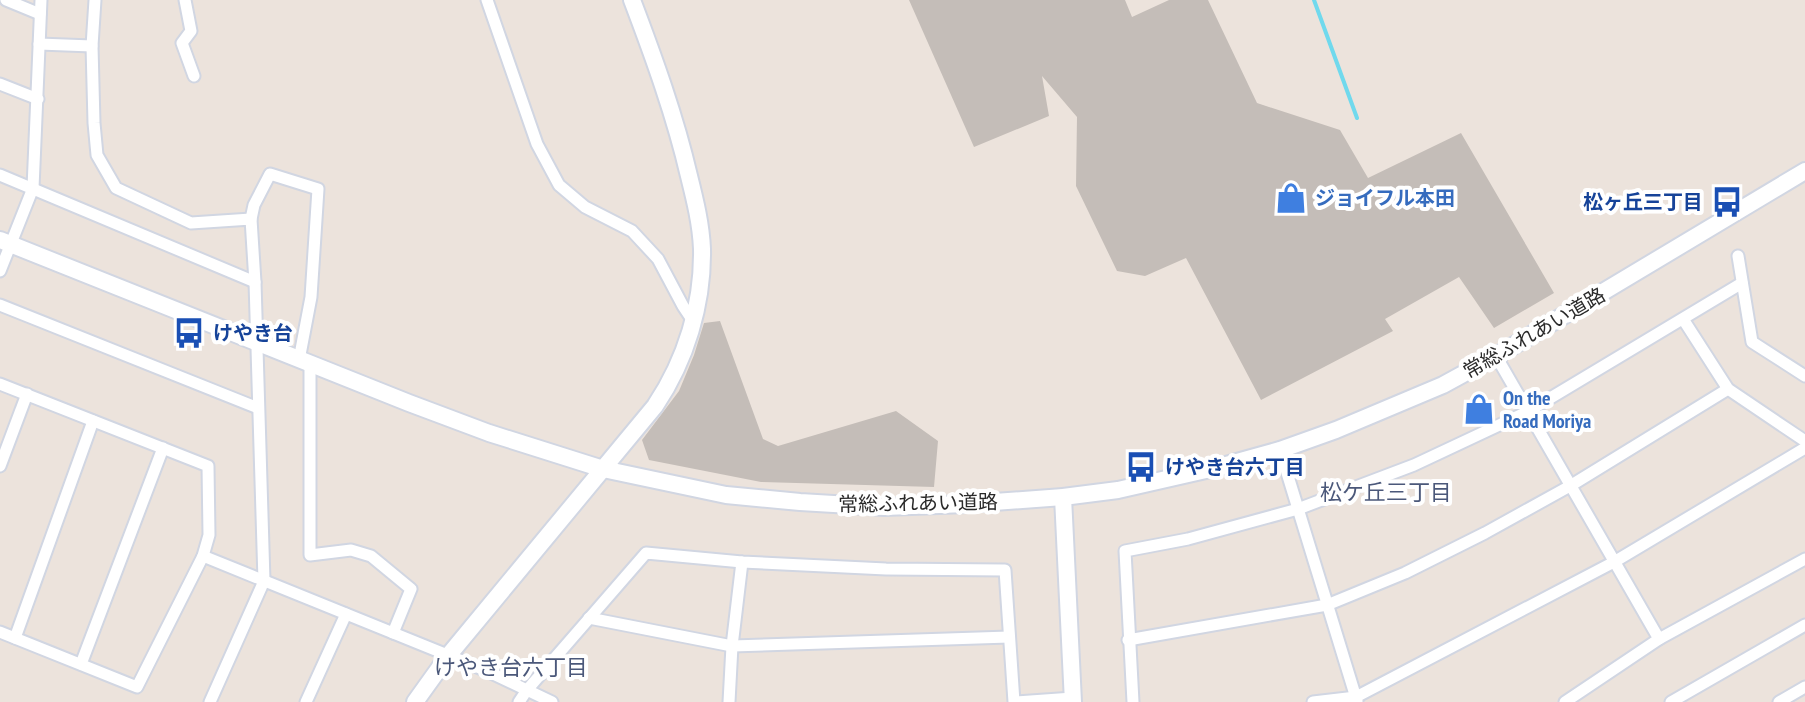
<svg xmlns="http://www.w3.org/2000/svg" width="1805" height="702" viewBox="0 0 1805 702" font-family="'PT Sans Narrow','Noto Sans JP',sans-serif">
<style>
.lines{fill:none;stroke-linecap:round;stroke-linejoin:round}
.stream{stroke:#70d9ed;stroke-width:4}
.building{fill:#c4bdb8}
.street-casing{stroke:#d1d6e2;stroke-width:15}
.secondary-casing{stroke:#d1d6e2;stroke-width:20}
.street{stroke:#fff;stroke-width:11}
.secondary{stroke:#fff;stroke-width:16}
.labels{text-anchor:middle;stroke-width:8;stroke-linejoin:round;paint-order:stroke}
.shop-label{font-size:20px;font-weight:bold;fill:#366cbe;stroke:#fff;text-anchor:start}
.transit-label{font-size:20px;font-weight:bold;fill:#164399;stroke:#fff;text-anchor:start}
.street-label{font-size:20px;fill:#2a2a2a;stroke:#fff}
.neighbourhood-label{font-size:22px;fill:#4b587a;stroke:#fff}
</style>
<rect width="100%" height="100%" fill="#ece3dc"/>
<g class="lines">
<!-- stream -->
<path class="stream" d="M1314,0L1357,118"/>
</g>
<!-- building -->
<g class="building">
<path d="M909,0H1125L1132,17L1169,0H1208L1257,103L1340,130L1368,178L1461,133L1554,293L1494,328L1459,277L1385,319L1393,331L1261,400L1186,258L1145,276L1117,271L1076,186L1077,117L1042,76L1049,116L974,147Z"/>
<path d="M720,321L763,439L778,446L896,411L938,441L934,487L761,482L649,460L642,440L679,391L694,355L704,323Z"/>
</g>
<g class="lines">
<defs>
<g id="street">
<path d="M6,0L40,14"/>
<path d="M95,0L92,46L94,123L97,155L116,188L191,223L251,219L255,282L264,581L210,702"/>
<path d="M185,0L191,31L182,43L194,76"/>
<path d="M487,0L537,144L559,185L585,207L632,231L658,259L683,306L693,321"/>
<path d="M39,44L92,46"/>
<path d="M0,84L38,99"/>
<path d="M0,175L255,282"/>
<path d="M251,219L254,205L270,174L318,189L311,297L299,360"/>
<path d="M1738,256L1752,342L1805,376"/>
<path d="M0,271L33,188L41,0"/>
<path d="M0,305L258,408"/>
<path d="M1683,319L1728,389L1805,441"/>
<path d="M1496,356L1659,639"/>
<path d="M310,365V555L351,550L371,556L411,589L393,633"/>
<path d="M0,384L208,466L209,535L203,556L137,687L0,632"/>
<path d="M1280,450L1357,701"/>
<path d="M0,466L27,394"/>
<path d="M203,556L487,671L552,702"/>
<path d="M589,618L732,646L1009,637"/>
<path d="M15,638L93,421"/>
<path d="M1128,640L1327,605L1405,573L1485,533L1570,486L1728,389"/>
<path d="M81,664L163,448"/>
<path d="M306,702L346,614"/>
<path d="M519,702L527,690L646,553L742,562L886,569L1005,570L1014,702"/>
<path d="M729,702L732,646L742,562"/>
<path d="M1016,702L1073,698"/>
<path d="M1133,702L1125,551L1188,539L1298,509L1414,465L1527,412L1742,283"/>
<path d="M1313,702L1356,697L1614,562L1805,448"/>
<path d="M1565,702L1659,639L1805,559"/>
<path d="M1671,702L1805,625"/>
<path d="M1779,702L1805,687"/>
</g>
<g id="secondary">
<path d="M0,240L409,403L489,433L603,469L726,495L800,502L884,507L967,504L1063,497L1118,490L1219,467L1280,450L1336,430L1443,385L1496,356L1805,171"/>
<path d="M1063,497L1073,702"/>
<path d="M415,702L448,656L655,406C686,360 703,304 702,249C701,224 695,200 689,176C675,116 654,58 632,0"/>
</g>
</defs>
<!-- street casing -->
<use href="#street" class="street-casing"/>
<!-- secondary casing -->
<use href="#secondary" class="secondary-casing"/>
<!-- street -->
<use href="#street" class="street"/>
<!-- secondary -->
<use href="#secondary" class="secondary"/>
</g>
<!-- icons -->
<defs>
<symbol id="shop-bare" viewBox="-9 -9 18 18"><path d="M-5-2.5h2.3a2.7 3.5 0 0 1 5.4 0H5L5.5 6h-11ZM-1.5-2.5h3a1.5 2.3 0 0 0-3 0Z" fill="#3f7fe0" stroke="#fff" stroke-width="2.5" paint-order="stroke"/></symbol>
<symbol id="bus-bare" viewBox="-9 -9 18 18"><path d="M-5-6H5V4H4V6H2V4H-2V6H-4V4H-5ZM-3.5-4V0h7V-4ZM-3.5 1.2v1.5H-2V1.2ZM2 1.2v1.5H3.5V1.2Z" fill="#1a4fb4" stroke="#fff" stroke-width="2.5" paint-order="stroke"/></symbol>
</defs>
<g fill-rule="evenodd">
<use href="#shop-bare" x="1269" y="176" width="44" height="44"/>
<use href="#bus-bare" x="1705" y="180" width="44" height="44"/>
<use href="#bus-bare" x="167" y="311" width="44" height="44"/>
<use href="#shop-bare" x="1457" y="387" width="44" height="44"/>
<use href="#bus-bare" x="1119" y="445" width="44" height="44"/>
</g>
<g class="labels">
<!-- shop labels -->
<g class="shop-label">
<text x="1315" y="205">ジョイフル本田</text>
<text x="1503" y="405">On the<tspan x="1503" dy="23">Road Moriya</tspan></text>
</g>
<!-- transit labels -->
<g class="transit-label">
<text x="1703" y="209" text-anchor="end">松ヶ丘三丁目</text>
<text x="213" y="340">けやき台</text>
<text x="1165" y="474">けやき台六丁目</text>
</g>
<!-- street labels -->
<g class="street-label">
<text transform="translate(1534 333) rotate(-30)" y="7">常総ふれあい道路</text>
<text transform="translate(918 503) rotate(-1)" y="7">常総ふれあい道路</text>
</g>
<!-- neighbourhood labels -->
<g class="neighbourhood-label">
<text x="1386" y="500">松ケ丘三丁目</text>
<text x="511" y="675">けやき台六丁目</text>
</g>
</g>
</svg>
